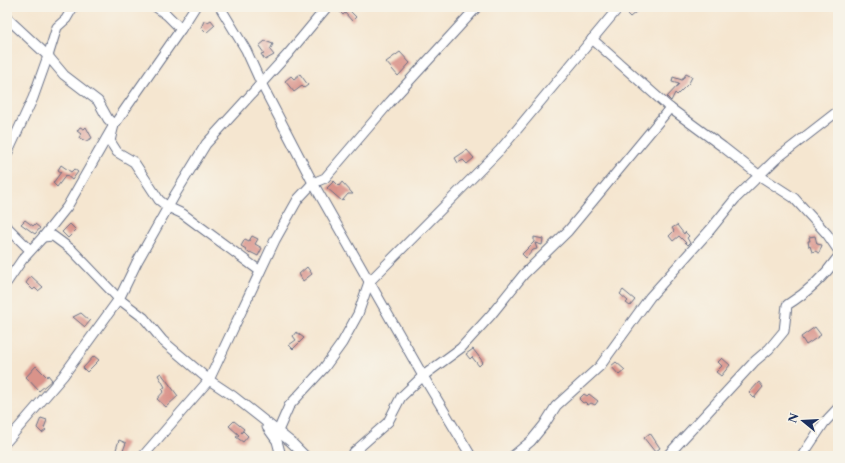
<svg xmlns="http://www.w3.org/2000/svg" width="845" height="463" viewBox="0 0 845 463" font-family="'Libre Caslon Text',serif">
<style>
.building{fill:#d9938a}
.lines{fill:none;stroke-linecap:round;stroke-linejoin:round}
.minor-casing{stroke:#676f86;stroke-width:11}
.minor{stroke:#fff;stroke-width:9}
</style>
<rect width="100%" height="100%" fill="#f7f3e8"/>
<filter id="ink" filterUnits="userSpaceOnUse"><feTurbulence type="fractalNoise" baseFrequency=".025" numOctaves="2"/><feDisplacementMap in="SourceGraphic" scale="8" xChannelSelector="R" yChannelSelector="G"/><feConvolveMatrix kernelMatrix="1 2 1 2 8 2 1 2 1" color-interpolation-filters="sRGB"/></filter>
<filter id="wash" filterUnits="userSpaceOnUse"><feTurbulence type="fractalNoise" baseFrequency=".012" numOctaves="4" result="noise"/><feDisplacementMap in="SourceGraphic" scale="16" xChannelSelector="R" yChannelSelector="G"/><feGaussianBlur stdDeviation="0.9" result="paint"/><feColorMatrix in="noise" values="0 0 0 0 0 0 0 0 0 0 0 0 0 0 0 0 0 1.4 0 .05"/><feComposite in="paint" operator="in"/></filter>
<g filter="url(#wash)">
<rect width="100%" height="100%" fill="#f5e6d0"/>
<g id="blocks">
<!-- building -->
<g class="building">
<path d="M339,7H350L348,9L356,17L352,21L345,13L343,15L339,11L341,9Z"/>
<path d="M626,7H642L630,17L624,11Z"/>
<path d="M211,20L215,25L206,33L201,28L204,21L208,22Z"/>
<path d="M265,41L273,44L270,50L274,55L265,60L261,54L264,53L259,46Z"/>
<path d="M400,52L410,63L398,76L386,62Z"/>
<path d="M300,74L308,85L304,88L302,86L294,92L285,81L291,76L294,79Z"/>
<path d="M686,74L692,77L689,83L677,95L675,93L671,101L667,97L679,84L672,82L673,77L682,80Z"/>
<path d="M80,127L84,129L86,127L92,138L86,141L79,138L81,134L77,131Z"/>
<path d="M467,150L474,158L467,164L463,160L458,163L455,158Z"/>
<path d="M61,165L71,172L74,169L78,172L72,180L66,175L57,187L53,183L61,172L58,170Z"/>
<path d="M334,181L339,186L342,182L353,194H348L342,201L327,188Z"/>
<path d="M25,220L33,226L35,224L40,228L35,234L21,224Z"/>
<path d="M70,224L76,230L68,238L62,232Z"/>
<path d="M677,225L684,234L685,232L689,236L687,238L690,243L688,245L679,236L673,241L669,236L674,231L672,228Z"/>
<path d="M252,236L258,239L255,244L262,248L258,256L250,252L249,253L245,250L246,249L241,246L245,239L249,241Z"/>
<path d="M815,236L817,244L822,245L819,253L815,251L812,252L810,246L809,247L808,241H810L809,237Z"/>
<path d="M534,237L543,239L542,245L535,243L537,249L533,250L526,258L522,254L534,242Z"/>
<path d="M307,267L312,274L303,281L299,274Z"/>
<path d="M31,276L43,287L38,291L35,288L33,290L26,283Z"/>
<path d="M623,290L635,300L630,306L626,303L628,301L620,294Z"/>
<path d="M81,313L90,321L85,327L73,317Z"/>
<path d="M815,327L821,335L806,345L801,337Z"/>
<path d="M296,332L304,338L293,349L289,345L296,340L293,336Z"/>
<path d="M473,349L483,362L479,366L472,357L470,359L466,354Z"/>
<path d="M94,356L99,360L87,372L83,368Z"/>
<path d="M722,358L730,365L721,376L716,372L722,366L718,362Z"/>
<path d="M616,362L625,370L619,375L611,366Z"/>
<path d="M36,366L47,377L48,375L52,380L39,391L26,377Z"/>
<path d="M161,373L178,396L166,407L157,399L164,391L162,389L165,387L158,375Z"/>
<path d="M759,382L763,387L754,398L749,393Z"/>
<path d="M584,394L587,396L589,394L598,401L595,405L591,403L588,405L585,402L583,403L579,399Z"/>
<path d="M41,418L47,420L44,428L46,430L42,433L37,428Z"/>
<path d="M234,421L244,429L241,433L243,431L248,436L243,442L236,437L239,435L229,426Z"/>
<path d="M650,433L660,448L655,452L644,438Z"/>
<path d="M119,440L126,443L121,456H114Z"/>
</g>
</g>
</g>
<g filter="url(#ink)">
<use href="#blocks" fill-opacity="0" stroke="#676f86" stroke-width="1"/>
<g class="lines">
<defs>
<g id="minor">
<path d="M156,7L167,15L181,29"/>
<path d="M220,7L246,50L261,83L313,183L423,376L471,456"/>
<path d="M7,18L48,56L64,75L98,101L108,119L114,125L110,141L117,152L134,162L159,200L168,207L183,214L260,271"/>
<path d="M592,39L670,108L723,147L760,176L794,198L827,234L838,250"/>
<path d="M7,154L33,98L48,56L57,27L66,19L73,7"/>
<path d="M7,227L30,250"/>
<path d="M43,237L53,236L72,250L119,299L144,318L163,341L209,380L233,396L261,418L291,442L305,456"/>
<path d="M7,282L22,260L43,237L67,207L114,125L181,29L195,7"/>
<path d="M267,427L277,441L281,456"/>
<path d="M278,431L289,406L324,368L342,343L358,314L369,282L500,150L619,7"/>
<path d="M7,441L63,376L119,299L137,262L176,193L206,144L288,54L327,7"/>
<path d="M143,456L209,380L275,240L298,199L313,183L325,178L390,102L477,7"/>
<path d="M352,456L354,452L388,422L401,397L423,376L461,348L491,315L524,274L568,231L670,108"/>
<path d="M513,456L531,441L544,425L556,406L600,366L650,297L710,230L735,199L775,160L838,111"/>
<path d="M667,456L755,361L769,349L784,331L787,305C808,292 824,277 838,257"/>
<path d="M802,456L824,423L838,408"/>
</g>
</defs>
<!-- minor casing -->
<use href="#minor" class="minor-casing"/>
<!-- minor -->
<use href="#minor" class="minor"/>
</g>
</g>
<!-- margin -->
<rect width="845" height="463" fill="none" stroke="#f7f3e8" stroke-width="24"/>
<!-- north arrow -->
<g transform="translate(803 421) rotate(288)" stroke="#f7f3e8" stroke-width="3" paint-order="stroke">
<path d="M0-3L7 15L0 10L-7 15Z" fill="#1b2f5e"/>
<text y="-6" font-size="11" font-weight="bold" text-anchor="middle" fill="#1b2f5e">N</text>
</g>
</svg>
